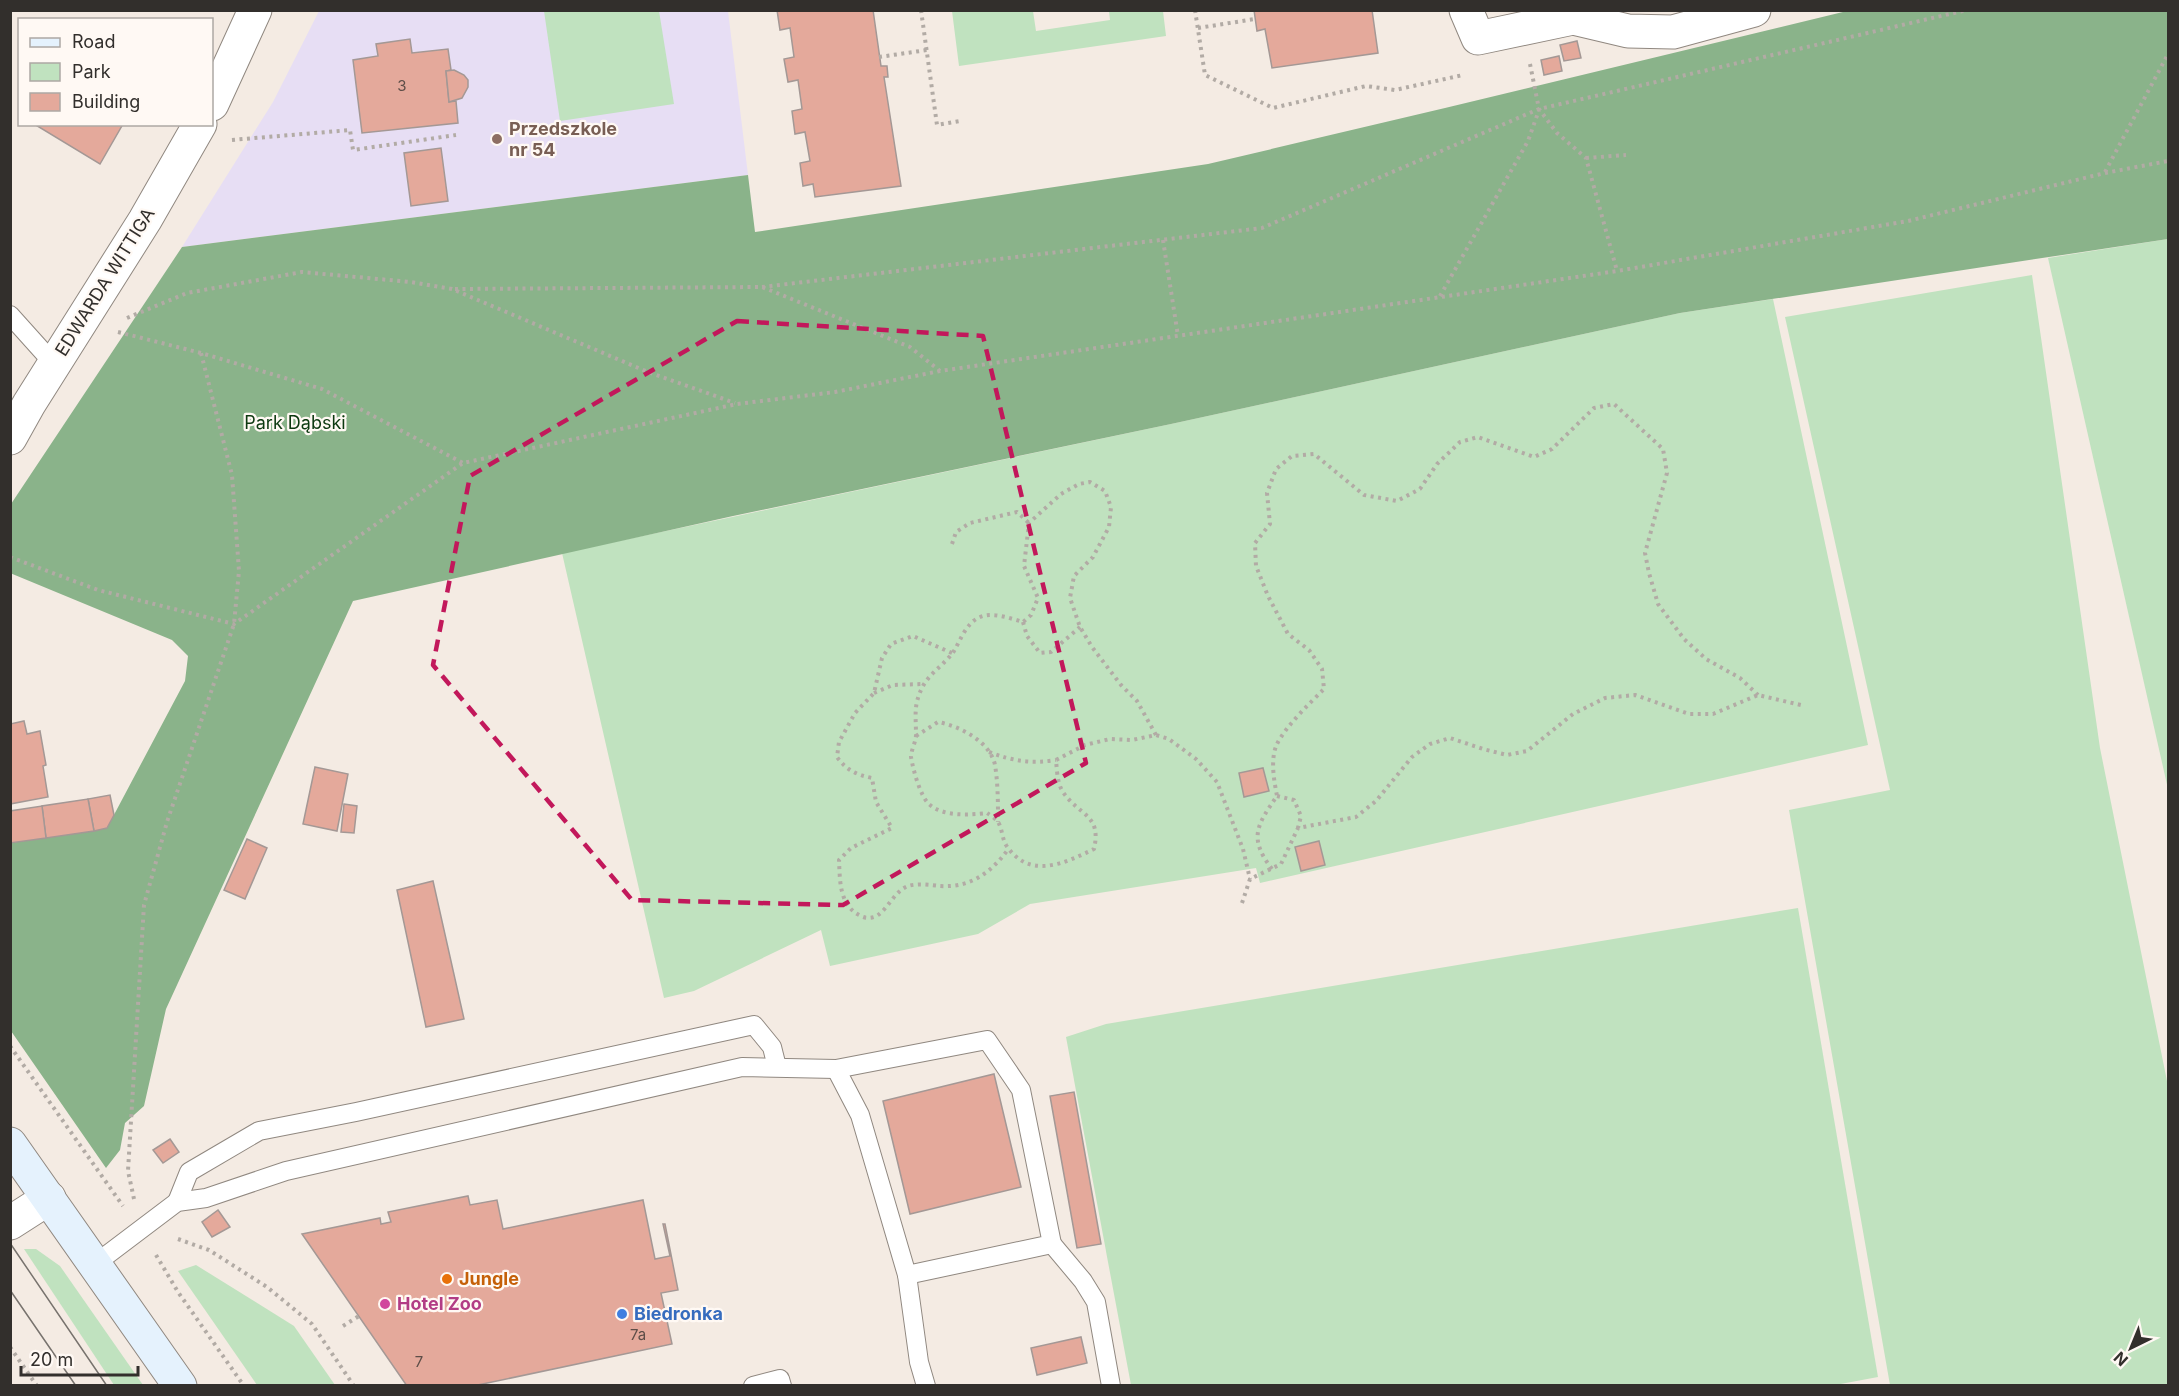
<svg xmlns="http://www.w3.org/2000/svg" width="2179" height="1396" viewBox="0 0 2179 1396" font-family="Inter,sans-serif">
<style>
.education{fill:#e7def4}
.green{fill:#c0e2bf}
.forest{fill:#8ab38a}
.building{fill:#e4a99b;stroke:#a49895;stroke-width:1.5}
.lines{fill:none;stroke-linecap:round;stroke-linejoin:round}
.lane-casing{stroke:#908880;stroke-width:20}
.street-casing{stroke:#908880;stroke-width:35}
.secondary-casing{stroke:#908880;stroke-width:35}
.path{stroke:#b2aba5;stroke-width:4;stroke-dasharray:3 4.5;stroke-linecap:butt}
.lane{stroke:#fff;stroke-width:18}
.street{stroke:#fff;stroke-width:33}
.secondary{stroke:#e5f2fd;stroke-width:33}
.tram{stroke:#78736e;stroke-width:1.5}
.marked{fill:none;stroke:#c2185b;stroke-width:4.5;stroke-dasharray:12 8;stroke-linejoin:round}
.education-dot{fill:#8d6e63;stroke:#fff9f4;stroke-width:2}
.food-dot{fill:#e8710a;stroke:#fff9f4;stroke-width:2}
.hotel-dot{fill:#d1479c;stroke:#fff9f4;stroke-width:2}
.shop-dot{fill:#3f7fe0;stroke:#fff9f4;stroke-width:2}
.labels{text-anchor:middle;stroke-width:4.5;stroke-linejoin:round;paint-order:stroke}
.number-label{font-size:15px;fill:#5e4e48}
.education-label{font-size:18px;font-weight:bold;fill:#785e54;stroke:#fff9f4;text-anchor:start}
.street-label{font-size:18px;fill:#322f2c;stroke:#fff9f4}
.park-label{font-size:18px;fill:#0d3910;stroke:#fff9f4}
.food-label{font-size:18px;font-weight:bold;fill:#c56008;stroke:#fff9f4;text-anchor:start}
.hotel-label{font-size:18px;font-weight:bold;fill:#b23c85;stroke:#fff9f4;text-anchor:start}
.shop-label{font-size:18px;font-weight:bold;fill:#366cbe;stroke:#fff9f4;text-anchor:start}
</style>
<rect width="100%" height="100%" fill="#f4ebe3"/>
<!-- education -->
<path class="education" d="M319,11H728L748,175L182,247L273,102Z"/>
<!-- green -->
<g class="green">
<path d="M544,11H659L674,104L560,121Z"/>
<path d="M952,11H1033L1036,31L1110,20L1109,11H1163L1166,36L959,66Z"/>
<path d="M2168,239V789L2048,258Z"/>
<path d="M2032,275L2100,748L2168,1086V1385H1890L1789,810L1890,790L1785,317Z"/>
<path d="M1773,299L1868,745L1260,883L1256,868L1030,904L978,934L830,966L821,930L694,991L664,998L562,553L1171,424L1680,313Z"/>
<path d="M1798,908L1878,1377L1830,1386L1131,1385L1066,1037L1106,1024Z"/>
<path d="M24,1249H36L60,1266L143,1385H114Z"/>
<path d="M196,1265L294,1326L335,1385H257L178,1271Z"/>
</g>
<!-- forest -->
<path class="forest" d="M1847,11H2168V239L1680,313L1171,424L733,516L353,601L166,1009L144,1106L125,1123L120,1150L106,1168L11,1031L10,843L107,828L185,681L188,656L172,640L10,573L11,504L182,247L748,175L755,232L1208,164L1445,108Z"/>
<!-- building -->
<g class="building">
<path d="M777,10H873L881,66H887L888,77H884L901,186L815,197L813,184L803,186L800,163L810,161L805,132L795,134L792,111L802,109L798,80L788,82L784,59L794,57L790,28L780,30Z"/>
<path d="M1254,10H1372L1378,53L1272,68L1265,29L1257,31Z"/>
<path d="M410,39L412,53L448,49L451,70L446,71L449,102L456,101L458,123L362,133L353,60L378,56L376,44Z"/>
<path d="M1577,41L1581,58L1564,61L1560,45Z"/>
<path d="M1559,56L1562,71L1544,75L1541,60Z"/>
<path d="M454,70L464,75L468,80V87L462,98L449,102L446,71Z"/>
<path d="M34,124H123L100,164Z"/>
<path d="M441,148L448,201L411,206L404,153Z"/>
<path d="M24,721L27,734L40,731L46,765L43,766L48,797L10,804V724Z"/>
<path d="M315,767L348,774L337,831L303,824Z"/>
<path d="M1263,768L1269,791L1244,797L1239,773Z"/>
<path d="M110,795L114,815L107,828L94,831L88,799Z"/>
<path d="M88,799L94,831L46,838L42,806Z"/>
<path d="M344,804L357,806L354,833L341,832Z"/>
<path d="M42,806L46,838L10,843V811Z"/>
<path d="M247,839L267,848L245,899L224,890Z"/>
<path d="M1319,841L1325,865L1301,871L1295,847Z"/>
<path d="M433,881L464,1019L426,1027L397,890Z"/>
<path d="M994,1074L1021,1187L910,1214L883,1101Z"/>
<path d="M1074,1092L1101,1244L1077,1248L1050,1096Z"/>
<path d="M170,1139L179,1152L163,1163L153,1150Z"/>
<path d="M468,1196L470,1205L497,1200L503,1229L643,1200L655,1259L670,1256L663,1224H665L678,1290L661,1293L672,1344L473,1386H407L302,1234L380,1218L381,1224L391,1222L388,1212Z"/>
<path d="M218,1210L230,1227L212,1237L202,1222Z"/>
<path d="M1081,1337L1087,1363L1037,1375L1031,1348Z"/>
</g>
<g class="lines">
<defs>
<g id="lane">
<path d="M10,315L54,364"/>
<path d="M836,1069L860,1115L907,1275L919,1362L926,1386"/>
<path d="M177,1202L189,1172L259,1131L356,1112L754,1025L772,1047L777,1067"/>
<path d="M1052,1244L1083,1281L1096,1302L1111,1386"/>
<path d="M95,1264L177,1202L206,1198L286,1171L742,1067L836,1069L987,1040L1021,1090L1052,1244L907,1275"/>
<path d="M753,1386L780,1379L782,1386"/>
</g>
<g id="street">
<path d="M1466,10L1478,38L1573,18L1628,31L1673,32L1754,10"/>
<path d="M212,104L255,10"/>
<path d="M10,438L29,404L145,220L200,124"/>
<path d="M10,1223L49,1198"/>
</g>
<path id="secondary" d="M10,1144L180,1386"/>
</defs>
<!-- lane casing -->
<use href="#lane" class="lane-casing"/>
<!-- street casing -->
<use href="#street" class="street-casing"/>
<!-- secondary casing -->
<use href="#secondary" class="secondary-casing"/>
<!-- path -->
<g class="path">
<path d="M921,10L937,125L960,121"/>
<path d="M1195,10L1205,75L1273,108L1366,86L1395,90L1463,75"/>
<path d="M1198,28L1255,19"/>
<path d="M879,57L927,50"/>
<path d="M1530,64L1539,109L1557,133L1586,158L1617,271"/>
<path d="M232,140L350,130L353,150L456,135"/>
<path d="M1586,158L1626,155"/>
<path d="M2105,172L2168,54"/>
<path d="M1163,240L1178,336"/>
<path d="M762,287L1262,228L1539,109L1967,10"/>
<path d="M455,289L762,287L910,347L940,371"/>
<path d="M1440,296L1528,141L1539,110"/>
<path d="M127,318L187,293L302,272L411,282L452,289L648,372L735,403"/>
<path d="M118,332L201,353L322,389L463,463"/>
<path d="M952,544L956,532L970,523L1017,512L1029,523"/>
<path d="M10,557L98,590L234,624L463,463L737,404L835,392L940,371L1617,271L1908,221L2105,173L2168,161"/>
<path d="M1023,622L1027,636L1040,653L1051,652L1080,627"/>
<path d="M952,653L913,636L891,644L882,658L874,693L855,713L839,742L837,757C846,770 857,775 872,778L876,802L892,828L851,848L839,860C840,881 839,906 861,916C866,919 874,918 878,915C889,907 895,891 908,886C918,883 931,885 940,886C971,888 992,872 1009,848"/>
<path d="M874,693L893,685L924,684"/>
<path d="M1156,735L1137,701L1121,685L1092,647L1080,627L1070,598L1074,576L1093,557L1109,527L1111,507L1105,491L1090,482L1079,484L1061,494L1029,523L1024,566L1038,598L1031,615L1023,622C1009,618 991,611 978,618C966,624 960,641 954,651C945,664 930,673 923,686C913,705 916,715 916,735C916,742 911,750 911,757C913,769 920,796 929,804C943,817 970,815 987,813C990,815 996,819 998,822C1002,828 1002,838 1006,845C1029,880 1063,864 1094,849C1102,814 1079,816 1063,792C1057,783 1057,770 1056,760L1085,745L1110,739L1132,740L1156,735L1169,739L1196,759L1217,782L1243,849L1250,879"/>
<path d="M916,736L938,722C959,726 990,741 995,765C998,783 998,804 998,822"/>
<path d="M989,752C1013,761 1031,764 1056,760"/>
<path d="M1277,796L1294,800L1301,816L1298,828"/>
<path d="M1272,869C1248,838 1257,825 1277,796C1274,780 1270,759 1277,744C1286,726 1309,704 1324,689L1322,669L1309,650L1288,634L1268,596L1256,566L1255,543L1270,524L1267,493L1276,469L1292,456L1314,454L1364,495L1397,501L1420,489L1437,464L1460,442L1478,437L1534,457L1552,449L1594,408L1614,404L1663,449L1667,473L1645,553L1649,573L1658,604L1684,639L1706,659L1740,678L1758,695"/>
<path d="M1242,903L1250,879L1281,864L1298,828L1356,817L1376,801L1412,757L1430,744L1450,738L1483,749L1507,755L1527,751L1573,714L1605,698L1635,695L1689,714H1713L1758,695L1805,706"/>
<path d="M10,1046L123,1206"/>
<path d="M134,1199L128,1171L144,905L167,822L234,624L239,571L232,475L201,353"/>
<path d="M178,1239L209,1250L267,1287L312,1324L354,1386"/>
<path d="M156,1255L178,1292L244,1386"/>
<path d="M343,1326L359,1316"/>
<path d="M10,1347L37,1386"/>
</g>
<!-- lane -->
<use href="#lane" class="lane"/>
<!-- street -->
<use href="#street" class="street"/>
<!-- secondary -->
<use href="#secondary" class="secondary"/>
<!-- tram -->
<g class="tram">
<path d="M10,1243L107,1386"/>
<path d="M10,1290L76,1386"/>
</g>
</g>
<!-- marked area -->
<path class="marked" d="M737,321L983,336L1086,763L843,905L632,900L433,665L470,476Z"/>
<!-- markers -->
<circle class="education-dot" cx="497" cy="139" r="6"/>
<circle class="food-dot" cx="447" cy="1279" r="6"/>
<circle class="hotel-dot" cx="385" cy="1304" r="6"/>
<circle class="shop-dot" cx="622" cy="1314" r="6"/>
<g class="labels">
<!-- number labels -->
<g class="number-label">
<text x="402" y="91">3</text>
<text x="638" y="1340">7a</text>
<text x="419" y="1367">7</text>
</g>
<!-- education labels -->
<g class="education-label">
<text x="509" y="135">Przedszkole<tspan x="509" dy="21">nr 54</tspan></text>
</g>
<!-- street labels -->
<g class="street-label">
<text transform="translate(105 282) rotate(-58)" y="6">EDWARDA WITTIGA</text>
</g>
<!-- park labels -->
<g class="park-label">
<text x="295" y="429">Park Dąbski</text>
</g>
<!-- food labels -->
<g class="food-label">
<text x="459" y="1285">Jungle</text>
</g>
<!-- hotel labels -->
<g class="hotel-label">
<text x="397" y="1310">Hotel Zoo</text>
</g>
<!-- shop labels -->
<g class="shop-label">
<text x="634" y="1320">Biedronka</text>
</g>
</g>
<!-- border -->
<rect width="2179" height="1396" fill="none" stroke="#322f2c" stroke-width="24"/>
<!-- legend -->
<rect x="18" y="18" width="195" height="108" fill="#fff9f4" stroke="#ada8a4" stroke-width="1.5"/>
<rect x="30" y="38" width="30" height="9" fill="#e5f2fd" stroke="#ada8a4" stroke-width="1.5"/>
<text x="72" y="48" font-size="18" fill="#322f2c">Road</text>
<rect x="30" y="63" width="30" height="18" fill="#c0e2bf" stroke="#ada8a4" stroke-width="1.5"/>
<text x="72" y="78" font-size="18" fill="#322f2c">Park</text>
<rect x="30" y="93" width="30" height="18" fill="#e4a99b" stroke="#ada8a4" stroke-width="1.5"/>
<text x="72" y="108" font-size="18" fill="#322f2c">Building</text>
<!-- north arrow -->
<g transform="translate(2131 1348) rotate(223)" stroke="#fff9f4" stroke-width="4.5" paint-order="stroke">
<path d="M0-4.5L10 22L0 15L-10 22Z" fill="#322f2c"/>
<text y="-9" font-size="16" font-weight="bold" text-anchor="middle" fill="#322f2c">N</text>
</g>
<!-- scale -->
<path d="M21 1366v9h117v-9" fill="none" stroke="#322f2c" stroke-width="3"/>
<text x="30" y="1366" font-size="18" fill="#322f2c" stroke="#fff9f4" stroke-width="4.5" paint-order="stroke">20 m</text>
</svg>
